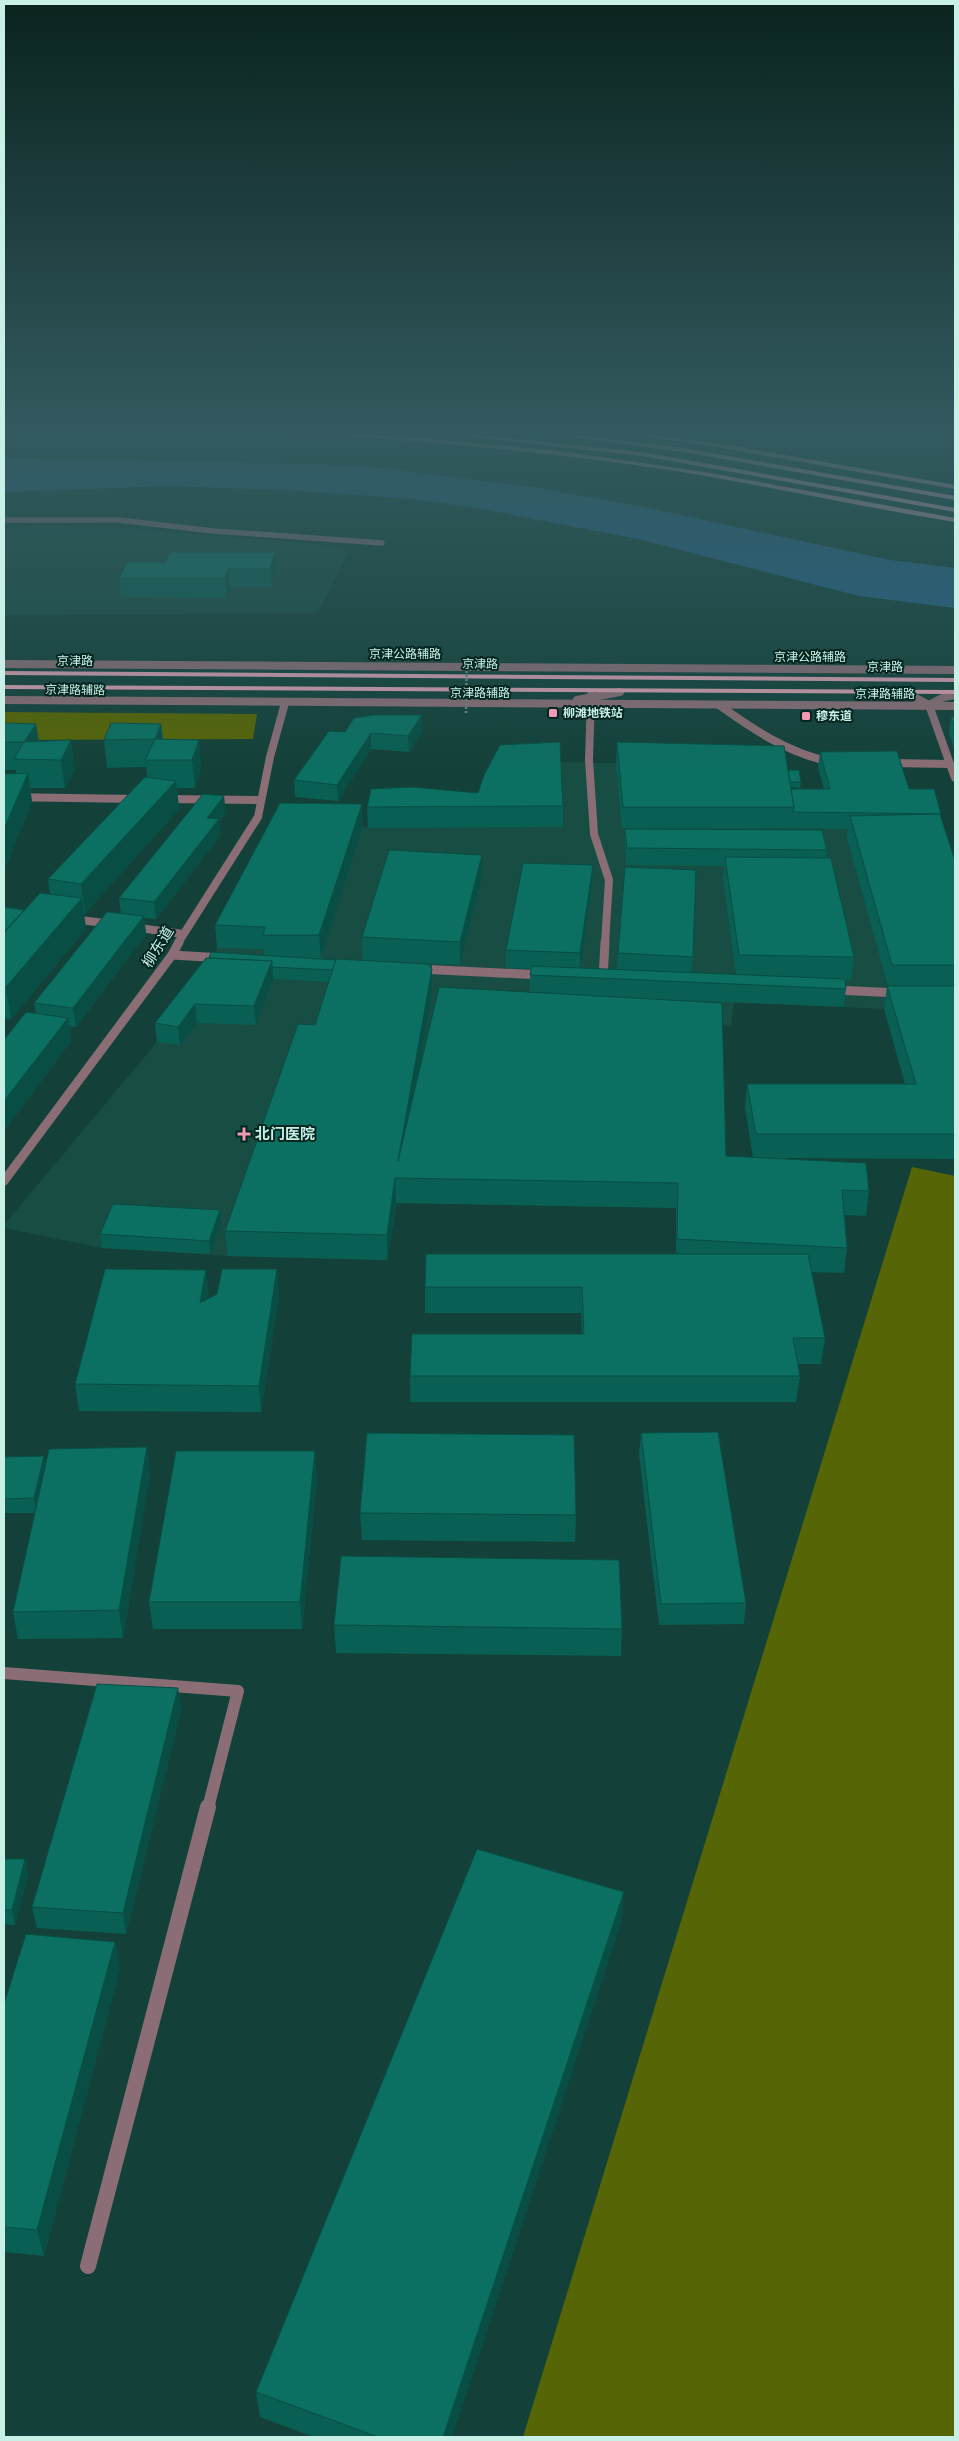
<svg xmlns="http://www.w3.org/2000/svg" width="959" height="2441" viewBox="0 0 959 2441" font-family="Commissioner,'Noto Sans SC',sans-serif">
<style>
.built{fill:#184d44}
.green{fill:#566505}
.water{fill:#256187}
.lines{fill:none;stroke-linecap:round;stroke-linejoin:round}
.service-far2{stroke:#8a6d75;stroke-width:5.5}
.service-far1{stroke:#8a6d75;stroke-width:8}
.service{stroke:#8a6d75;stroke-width:9}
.minor-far4{stroke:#8a6d75;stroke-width:5.5}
.minor-far3{stroke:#8a6d75;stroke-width:8}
.minor-far2{stroke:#8a6d75;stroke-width:9}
.minor-far1{stroke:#8a6d75;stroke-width:12}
.minor{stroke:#8a6d75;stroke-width:16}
.tertiary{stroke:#8a6d75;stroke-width:8}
.primary{fill:#dba0b2;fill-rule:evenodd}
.trunk{fill:#ebaabe;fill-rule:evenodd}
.path-bridge{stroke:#618c83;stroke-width:2.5;stroke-dasharray:2 2;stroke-linecap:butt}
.wall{fill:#095f53;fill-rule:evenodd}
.shaded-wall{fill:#084e44}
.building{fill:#0b6f61;stroke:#084e44}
.poi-dot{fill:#f09ab5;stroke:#012620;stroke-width:2}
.labels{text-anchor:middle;stroke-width:4;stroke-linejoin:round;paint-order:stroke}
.far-street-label{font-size:12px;fill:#c9f0e7;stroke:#012620}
.far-poi-label{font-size:12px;font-weight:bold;fill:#c9f0e7;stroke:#012620;text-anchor:start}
.street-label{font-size:15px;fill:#c9f0e7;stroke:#012620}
.poi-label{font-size:15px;font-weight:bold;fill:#c9f0e7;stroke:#012620;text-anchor:start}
</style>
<rect width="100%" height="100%" fill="#134139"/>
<!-- built -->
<g class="built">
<path d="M55,526L130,529L324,545L349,551L318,613L4,615V527Z"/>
<path d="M560,762L782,767L787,806H932L955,1009H884L734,1002L731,1025L721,1026L676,1208L397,1203L387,1260L228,1256L102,1248L4,1228V1225L157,1042L207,976L217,948L282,824L363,826L367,828L372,810L478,814Z"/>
</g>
<!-- green -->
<g class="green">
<path d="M4,712L257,714L253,739L4,740Z"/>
<path d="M912,1167L955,1176V2437H523Z"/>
</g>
<!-- water -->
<path class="water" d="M4,458L339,465L381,468L538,488L639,506L890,560L955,568V608L859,596L638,539L477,508L412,499L288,490L167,486L4,492Z"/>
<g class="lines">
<!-- service-far2 -->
<path class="service-far2" d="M4,520H118L214,531L382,543"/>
<!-- service-far1 -->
<g class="service-far1">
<path d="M591,695L589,760L594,834L609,880L605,943"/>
<path d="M719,705C754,730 788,753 831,762"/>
<path d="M888,763L950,764"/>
<path d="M4,797L138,799"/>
<path d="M165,799L261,800"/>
<path d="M72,919L112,924"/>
<path d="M132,927L183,934"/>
</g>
<!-- service -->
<g class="service">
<path d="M172,955L223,958"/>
<path d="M419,969L542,975"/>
<path d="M603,979L605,942"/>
<path d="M834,990L899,993"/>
</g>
<!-- minor-far4 -->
<path class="minor-far4" d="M829,431L839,430"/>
<!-- minor-far3 -->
<g class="minor-far3">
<path d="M895,692L912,696L929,705L955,778"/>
<path d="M929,705L944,697L955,695"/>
<path d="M178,943L258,817L270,757L285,703"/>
</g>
<!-- minor-far2 -->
<path class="minor-far2" d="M4,1181L172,955L179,942"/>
<!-- minor-far1 -->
<path class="minor-far1" d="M4,1673L238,1691L208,1808"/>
<!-- minor -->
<path class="minor" d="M88,2266L208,1807"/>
<!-- tertiary -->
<g class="tertiary">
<path d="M4,664L955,670"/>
<path d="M4,700L955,706"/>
<path d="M577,700L620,692"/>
</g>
<!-- primary -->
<g class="primary">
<path d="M253,430H308L412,437L566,452L705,472L955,518V522C860,507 765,485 669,470C532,449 394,438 256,432Z"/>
<path d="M595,430H609L716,443L955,485V489L716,447Z"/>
<path d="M4,671L955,678V682L4,675Z"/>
<path d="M4,685L955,690V694L4,689Z"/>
</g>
<!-- trunk -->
<g class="trunk">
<path d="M411,430H429L642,452L955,508V512L642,456Z"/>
<path d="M521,430H537L683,448L955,496V500L683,452Z"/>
</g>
<!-- path-bridge -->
<path class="path-bridge" d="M466,713L467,656"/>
</g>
<!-- wall -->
<g class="wall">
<path d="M275,552L276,570L272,587H230L227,598L121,597L119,579L166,562Z"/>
<path d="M951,717H955V750L949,733Z"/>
<path d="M4,723L36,724L39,741L75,768L65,788H30L32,802L4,870V774H16V770H4Z"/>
<path d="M161,724L163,739L199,740L201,768L195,788H177L179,809L84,914L86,929L11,1019L4,1018V907L24,911L50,894L48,879L147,777L146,767L107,768L104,740Z"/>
<path d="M422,731L409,752L371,749L338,801L295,797L294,780L345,732Z"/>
<path d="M617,742L788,770L801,782L800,788L791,787V789H824L818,768L820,752L909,789L940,816L955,861V1159L783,1158L869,1191L866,1216L845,1215L847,1248L844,1273L811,1272L825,1338L821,1364H798L800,1376L796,1402H410V1376L582,1334L581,1313H425V1287L676,1254V1208L396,1203L387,1260L228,1256L225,1231L315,1025L329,982L273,979L256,1025L197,1023L180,1045L157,1042L155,1023L264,955V949L217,948L215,925L363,826L321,958H308L432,965V993L417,1078L530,992V975L531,969L506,968V950L593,865L592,882L580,968L617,969L618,953L693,957L691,972L736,974L723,879L724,866L626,865L625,846V829H622L616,763ZM792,828L848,829L847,838L888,986H887L884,1009L905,1084H747L745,1108L753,1157L726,1156L626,998L844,1007L846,989L845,980H851L854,957L826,858L827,850L629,829Z"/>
<path d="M563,806V827L368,828L367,807Z"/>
<path d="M226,812L219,821L220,836L156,919L144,918L146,934L76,1027L69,1026L71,1041L4,1131V1040L36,1013L34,1003L121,914L119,898Z"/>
<path d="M482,855V877L460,965L363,960L362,937Z"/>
<path d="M220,1210L221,1223L210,1254L102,1248L100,1234Z"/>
<path d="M209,1295L208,1298L279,1295L261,1412L79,1411L75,1384Z"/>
<path d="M641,1433L746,1603L744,1624L659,1625L639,1454Z"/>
<path d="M147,1447L150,1474L123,1638L18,1639L13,1612L35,1513H4V1457L46,1466Z"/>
<path d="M317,1478L302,1629H153L149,1602Z"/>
<path d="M360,1513L576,1515L575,1542L362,1540Z"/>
<path d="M334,1625L622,1629L621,1656L336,1653Z"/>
<path d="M178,1688L181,1710L126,1934L37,1928L32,1907Z"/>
<path d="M4,1859H25L28,1874L15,1925L4,1924Z"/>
<path d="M622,1919L452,2437H314L260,2417L256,2392Z"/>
<path d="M115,1942L120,1969L44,2256L4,2252V2004Z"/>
</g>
<!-- shaded-wall -->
<g class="shaded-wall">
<path d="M275,552L276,570L272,587L270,569Z"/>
<path d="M228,569L230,587L227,598L225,579Z"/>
<path d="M422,715V731L409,752L408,736Z"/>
<path d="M36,724L40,751L24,742Z"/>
<path d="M161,724L164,752L155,739Z"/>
<path d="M371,733V749L338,801L337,785Z"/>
<path d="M71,740L75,768L65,788L61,760Z"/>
<path d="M199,740L201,768L195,788L192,760Z"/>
<path d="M28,773L32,802L4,870V829Z"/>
<path d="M176,781L179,809L85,914L81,884Z"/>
<path d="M224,796L226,812L219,821L220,836L156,919L154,902L207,818Z"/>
<path d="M362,804L363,826L321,958L319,935Z"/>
<path d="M482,855V877L460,965V942Z"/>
<path d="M593,865L592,882L580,971V953Z"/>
<path d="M82,898L86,929L11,1019L6,987Z"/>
<path d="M144,916L146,934L76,1027L73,1008Z"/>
<path d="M272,961L273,979L256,1025L254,1006Z"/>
<path d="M432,965V993L400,1178L398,1161L428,975Z"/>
<path d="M195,1004L197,1023L180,1045L178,1027Z"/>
<path d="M68,1018L71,1041L4,1131V1101Z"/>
<path d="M395,1178L396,1203L387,1260V1235Z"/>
<path d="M220,1210L221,1223L210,1254L209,1241Z"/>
<path d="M277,1269L279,1295L261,1412L259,1386Z"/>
<path d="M206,1270L209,1295L202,1329L200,1303Z"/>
<path d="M147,1447L150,1474L123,1638L119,1610Z"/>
<path d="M315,1451L317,1478L302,1629L300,1602Z"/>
<path d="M44,1456L46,1471L36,1513L34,1498Z"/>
<path d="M178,1688L181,1710L126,1934L123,1913Z"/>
<path d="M25,1859L28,1874L15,1925L12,1910Z"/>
<path d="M624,1892L622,1919L452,2437H443Z"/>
<path d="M115,1942L120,1969L44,2256L37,2230Z"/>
</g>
<!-- building -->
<g class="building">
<path d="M170,552H275L270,569H228L225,579H119L127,562H166Z"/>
<path d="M374,715H422L408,736L371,733L337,785L294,780L329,731L345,732L354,718Z"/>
<path d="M951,717H955V728Z"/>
<path d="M4,723L36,724L24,742H4Z"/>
<path d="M111,723L161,724L155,739L104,740Z"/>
<path d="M155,739L199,740L192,760H145Z"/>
<path d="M71,740L61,760L14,759L24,742Z"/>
<path d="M560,742L563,806L367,807L371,789L412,787L478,793L484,775L500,745Z"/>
<path d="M617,742L784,746L794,807H623Z"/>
<path d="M897,751L909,789H934L941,814L793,812L794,807L791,789H830L820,752Z"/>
<path d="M788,770H799L801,782H790Z"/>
<path d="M28,773L4,829V774Z"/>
<path d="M145,777L176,781L81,884L48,879Z"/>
<path d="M203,794L224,796L207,818L219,819L154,902L119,898Z"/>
<path d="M280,803L362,804L319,935H263L265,927L215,925Z"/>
<path d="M940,814L955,861V965H892L850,816Z"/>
<path d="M625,829L822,830L827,850L627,848Z"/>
<path d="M389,850L482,855L460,942L362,937Z"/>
<path d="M725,857L831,858L854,957L739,955Z"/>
<path d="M523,863L593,865L580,953L506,950Z"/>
<path d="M625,867L696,870L693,957L618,953Z"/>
<path d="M40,893L82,898L6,987H4V933Z"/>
<path d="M4,907L24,910L4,932Z"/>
<path d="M107,912L144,916L73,1008L34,1003Z"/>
<path d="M211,952L336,960L333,970L272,967V961L209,958Z"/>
<path d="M206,958L272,961L254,1006L195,1004L178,1027L155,1023Z"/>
<path d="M336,959L428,964L432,969L398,1161L439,987L722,1003L726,1156L866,1163L869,1191L842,1190L847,1248L677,1239L678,1183L395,1178L387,1235L225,1231L298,1024L315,1025Z"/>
<path d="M532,966L845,979L846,989L530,975Z"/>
<path d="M887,986H955V1134H756L747,1084H916Z"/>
<path d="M26,1012L68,1018L4,1101V1040Z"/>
<path d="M113,1204L220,1210L209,1241L100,1234Z"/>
<path d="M426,1254H808L825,1338H793L800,1376H410L412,1334H584L582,1287H425Z"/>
<path d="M105,1269L206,1270L200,1303L217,1294L222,1269H277L259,1386L75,1384Z"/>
<path d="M718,1432L746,1603L661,1604L641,1433Z"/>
<path d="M367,1433L574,1435L576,1515L360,1513Z"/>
<path d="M147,1447L119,1610L13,1612L49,1449Z"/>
<path d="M176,1451H315L300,1602H149Z"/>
<path d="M44,1456L34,1498L4,1499V1457Z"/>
<path d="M341,1556L619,1560L622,1629L334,1625Z"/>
<path d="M97,1684L178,1688L123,1913L32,1907Z"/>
<path d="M477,1849L624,1892L443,2437H378L256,2392Z"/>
<path d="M4,1859H25L12,1910H4Z"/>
<path d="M26,1934L115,1942L37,2230L4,2227V2004Z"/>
</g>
<!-- sky -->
<linearGradient id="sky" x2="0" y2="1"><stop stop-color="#0a241f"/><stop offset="0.56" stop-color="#335a5f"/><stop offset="1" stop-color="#335a5f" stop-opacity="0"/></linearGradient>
<rect width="959" height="771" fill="url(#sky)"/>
<!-- markers -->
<g class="poi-dot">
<rect x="548" y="708" width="10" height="10" rx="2.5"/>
<rect x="801" y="711" width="10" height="10" rx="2.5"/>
<path d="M241.5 1126.5h5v5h5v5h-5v5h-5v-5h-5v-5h5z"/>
</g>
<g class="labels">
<!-- far-street labels -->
<g class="far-street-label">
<text x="405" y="658">京津公路辅路</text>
<text x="810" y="661">京津公路辅路</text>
<text x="75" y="665">京津路</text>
<text transform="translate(480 664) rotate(1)" y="4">京津路</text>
<text x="885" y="671">京津路</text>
<text transform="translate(75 690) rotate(1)" y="4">京津路辅路</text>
<text x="480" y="697">京津路辅路</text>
<text x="885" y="698">京津路辅路</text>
</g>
<!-- far-poi labels -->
<g class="far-poi-label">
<text x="563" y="717">柳滩地铁站</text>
<text x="816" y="720">穆东道</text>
</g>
<!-- street labels -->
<g class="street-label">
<text transform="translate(158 947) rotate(-58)" y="5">柳东道</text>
</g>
<!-- poi labels -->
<g class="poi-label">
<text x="255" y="1139">北门医院</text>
</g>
</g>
<!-- border -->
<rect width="959" height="2441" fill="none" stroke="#c9f0e7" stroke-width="10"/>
</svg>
